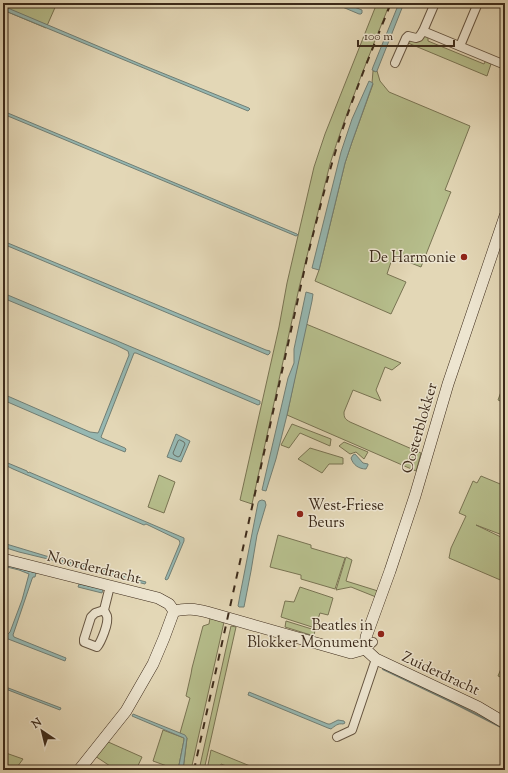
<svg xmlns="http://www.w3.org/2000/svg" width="508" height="773" viewBox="0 0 508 773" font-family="'Sorts Mill Goudy',serif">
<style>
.green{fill:#b6be8c;stroke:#797453}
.water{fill:#96b8b2;stroke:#727f75}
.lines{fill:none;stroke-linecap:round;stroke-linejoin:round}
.shore{stroke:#697166;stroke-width:1}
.stream{stroke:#727f75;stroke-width:2}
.street-casing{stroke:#665541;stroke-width:10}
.secondary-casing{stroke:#3c2a1a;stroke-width:12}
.street{stroke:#ede5d0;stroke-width:8}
.secondary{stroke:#ede5d0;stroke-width:11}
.rail{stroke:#3c2a1a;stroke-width:2;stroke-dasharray:7 7;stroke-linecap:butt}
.poi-dot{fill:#8f2418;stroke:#ede5d0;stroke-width:1.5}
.labels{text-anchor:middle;stroke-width:3;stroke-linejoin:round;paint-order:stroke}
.poi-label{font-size:15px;fill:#3c2a1a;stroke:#ede5d0;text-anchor:end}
.street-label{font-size:15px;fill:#3c2a1a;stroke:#ede5d0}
</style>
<rect width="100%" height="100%" fill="#e3d7b6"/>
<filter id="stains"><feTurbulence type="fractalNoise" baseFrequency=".005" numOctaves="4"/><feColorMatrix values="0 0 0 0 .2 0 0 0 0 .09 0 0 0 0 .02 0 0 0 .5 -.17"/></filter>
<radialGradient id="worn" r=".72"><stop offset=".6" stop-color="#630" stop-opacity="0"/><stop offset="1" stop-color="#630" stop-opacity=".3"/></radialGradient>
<!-- green -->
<g class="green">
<path d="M3,3H57L46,28L3,10Z"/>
<path d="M377,3H390C369,56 347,109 330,164L299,288L252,504L240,500L279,327L287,283L314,167L325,134Z"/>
<path d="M424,34L428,36V41L484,64L486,60L491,64L487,76L408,43C412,38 415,39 420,41Z"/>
<path d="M373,71H377L380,81L389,92L470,126L445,190L451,192L450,194L421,267L393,256L387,274L406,282L391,314L315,281L319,270L345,163L352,142L373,84L372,83Z"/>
<path d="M306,324L401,363L392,370L385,367L376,390L381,401L353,390L344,412C344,418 345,419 350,422L421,453L416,471L287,415Z"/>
<path d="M505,381V403L498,400Z"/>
<path d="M292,424L331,439L330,446L300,433L289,448L281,445Z"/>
<path d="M344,442L368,452L364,459L356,452L350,454L339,446Z"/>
<path d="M310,448L343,458V464H329L322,473L298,459Z"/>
<path d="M159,475L175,482L164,513L148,507Z"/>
<path d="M481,476L505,486V536L476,525L505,539V582L449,558L451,548L466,516L459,513L473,481L477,483Z"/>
<path d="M278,535L311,545V548L345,558L335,589L301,579V575L270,567Z"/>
<path d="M346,557L352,560L346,581L378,591L376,597L351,587L336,590Z"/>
<path d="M300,587L333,598L328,615L320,613L315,628L281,617L285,601L294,602Z"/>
<path d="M210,618L224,622L191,770H183L187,738L180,733L190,698L186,696L191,674L192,668L203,626L209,624Z"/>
<path d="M286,621L315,630L314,636L285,627Z"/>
<path d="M231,626L236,627L204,770H199Z"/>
<path d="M505,659V679L498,676Z"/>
<path d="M163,730L184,738V740L178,770L153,761Z"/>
<path d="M106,741L142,757L136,770H116L95,756Z"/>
<path d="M211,750L255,768L259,770H237L221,764L220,770H207Z"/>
<path d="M3,752L23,759L15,770H3Z"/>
</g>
<!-- water -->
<g class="water">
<path d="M333,3H344L362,10V13L361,14H359Z"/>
<path d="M399,3H404L377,71L376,72L372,70L373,67Z"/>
<path d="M3,6L145,66L249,108L250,109L248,111L3,10Z"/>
<path d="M369,81L373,83L352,142L345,163L319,270L312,268L341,152L352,119Z"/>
<path d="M3,111L297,234L298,235L296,236L3,114Z"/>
<path d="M3,241L266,350L270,351V353L268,355L3,244Z"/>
<path d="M306,292L313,294L312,301L287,415L276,459L266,491L262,490L288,378L294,363V349Z"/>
<path d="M3,293L260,401V404L258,405L136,353H134L101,437L102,438L125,448L126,449L125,452L100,442L3,400V394L90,432L98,433L99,431L129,355L128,351L116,345L3,298Z"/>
<path d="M176,434L190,441L181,462L167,457Z"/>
<path d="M355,454L363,463L368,464V465L366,469C359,469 353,465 351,458L353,455Z"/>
<path d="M3,461L27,471L28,473L29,472L184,538V541L168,579L166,580L165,579L180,543L179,540L146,524L144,525L13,469L3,464Z"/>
<path d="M262,500L265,501L266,505L257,535L251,571L244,607H239L238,606L240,595L258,503L259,501Z"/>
<path d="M3,543L46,556L117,574L146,582L145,584L103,573L83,569L52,560L19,552L3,547Z"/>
<path d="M3,564L36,573L35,577H33L32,579L13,635L14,637L66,658L65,661L3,637V632L8,634L10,632L22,600L29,574L19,570L3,566Z"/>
<path d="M79,584L103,589L102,593L78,587Z"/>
<path d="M3,686L61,708L60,710L3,688Z"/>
<path d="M249,692L328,724H330L338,720L344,721L345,723L343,724C338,723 335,726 331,729L328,728L248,695Z"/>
<path d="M133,714L185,735L187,738L183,770H178L184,740V738L132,716Z"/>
</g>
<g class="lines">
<!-- shore -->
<path class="shore" d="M180,440L184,442L185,444L180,456L178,457L174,455L173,453L178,441Z"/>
<!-- stream -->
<path class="stream" d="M383,669L454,703L501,727"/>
<defs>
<g id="street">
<path d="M423,31L435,3"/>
<path d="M460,46L478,3"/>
<path d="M395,63L406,38L408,36L416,38L419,37L423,31L505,65"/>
<path d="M104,610C105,612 106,614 107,616C109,623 101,642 97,647L84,642V639L91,617L95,613L104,610L110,586"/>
<path d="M365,649L373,642"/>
<path d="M337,737L352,730L376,659"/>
</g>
<g id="secondary">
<path d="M3,559L158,598L169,604L174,611"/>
<path d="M174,611C187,608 195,609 207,612L351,653L365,649"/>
<path d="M365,649L366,637L390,571L415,496L448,384L505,216"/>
<path d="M365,649L376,659L478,707L505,723"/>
<path d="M79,770L126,711L153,664L164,638L174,611"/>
</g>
</defs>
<!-- street casing -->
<use href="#street" class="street-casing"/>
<!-- secondary casing -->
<use href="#secondary" class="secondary-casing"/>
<!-- street -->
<use href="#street" class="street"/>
<!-- secondary -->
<use href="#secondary" class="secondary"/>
<!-- rail -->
<path class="rail" d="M194,770L307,258C318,216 328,173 342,131C356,88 374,45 391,3"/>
</g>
<!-- markers -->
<g class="poi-dot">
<circle cx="464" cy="257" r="4"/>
<circle cx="300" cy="514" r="4"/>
<circle cx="381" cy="634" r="4"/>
</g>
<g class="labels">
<!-- poi labels -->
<g class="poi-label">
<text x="456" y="262">De Harmonie</text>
<text x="308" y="510" text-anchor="start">West-Friese<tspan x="308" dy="17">Beurs</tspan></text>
<text x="373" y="630">Beatles in<tspan x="373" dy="17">Blokker Monument</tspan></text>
</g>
<!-- street labels -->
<g class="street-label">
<text transform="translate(419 428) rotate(-74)" y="5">Oosterblokker</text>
<text transform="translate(94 567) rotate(14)" y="5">Noorderdracht</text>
<text transform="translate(441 673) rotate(25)" y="5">Zuiderdracht</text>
</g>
</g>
<!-- margin -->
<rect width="508" height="773" fill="none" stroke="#e3d7b6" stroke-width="16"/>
<rect x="4" y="4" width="500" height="765" fill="none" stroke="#3c2a1a" stroke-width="2"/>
<rect x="8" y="8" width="492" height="757" fill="none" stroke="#3c2a1a"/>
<!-- north arrow -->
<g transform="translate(42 731) rotate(325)" stroke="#ede5d0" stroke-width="3" paint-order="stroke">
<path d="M0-3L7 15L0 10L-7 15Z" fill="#3c2a1a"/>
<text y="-6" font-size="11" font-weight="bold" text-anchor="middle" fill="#3c2a1a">N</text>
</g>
<!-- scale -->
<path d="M358 40v6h96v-6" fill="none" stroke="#3c2a1a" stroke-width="2"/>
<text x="364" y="40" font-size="12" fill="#3c2a1a" stroke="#ede5d0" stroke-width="3" paint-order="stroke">100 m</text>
<rect width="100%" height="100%" filter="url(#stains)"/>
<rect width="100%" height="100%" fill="url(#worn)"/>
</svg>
